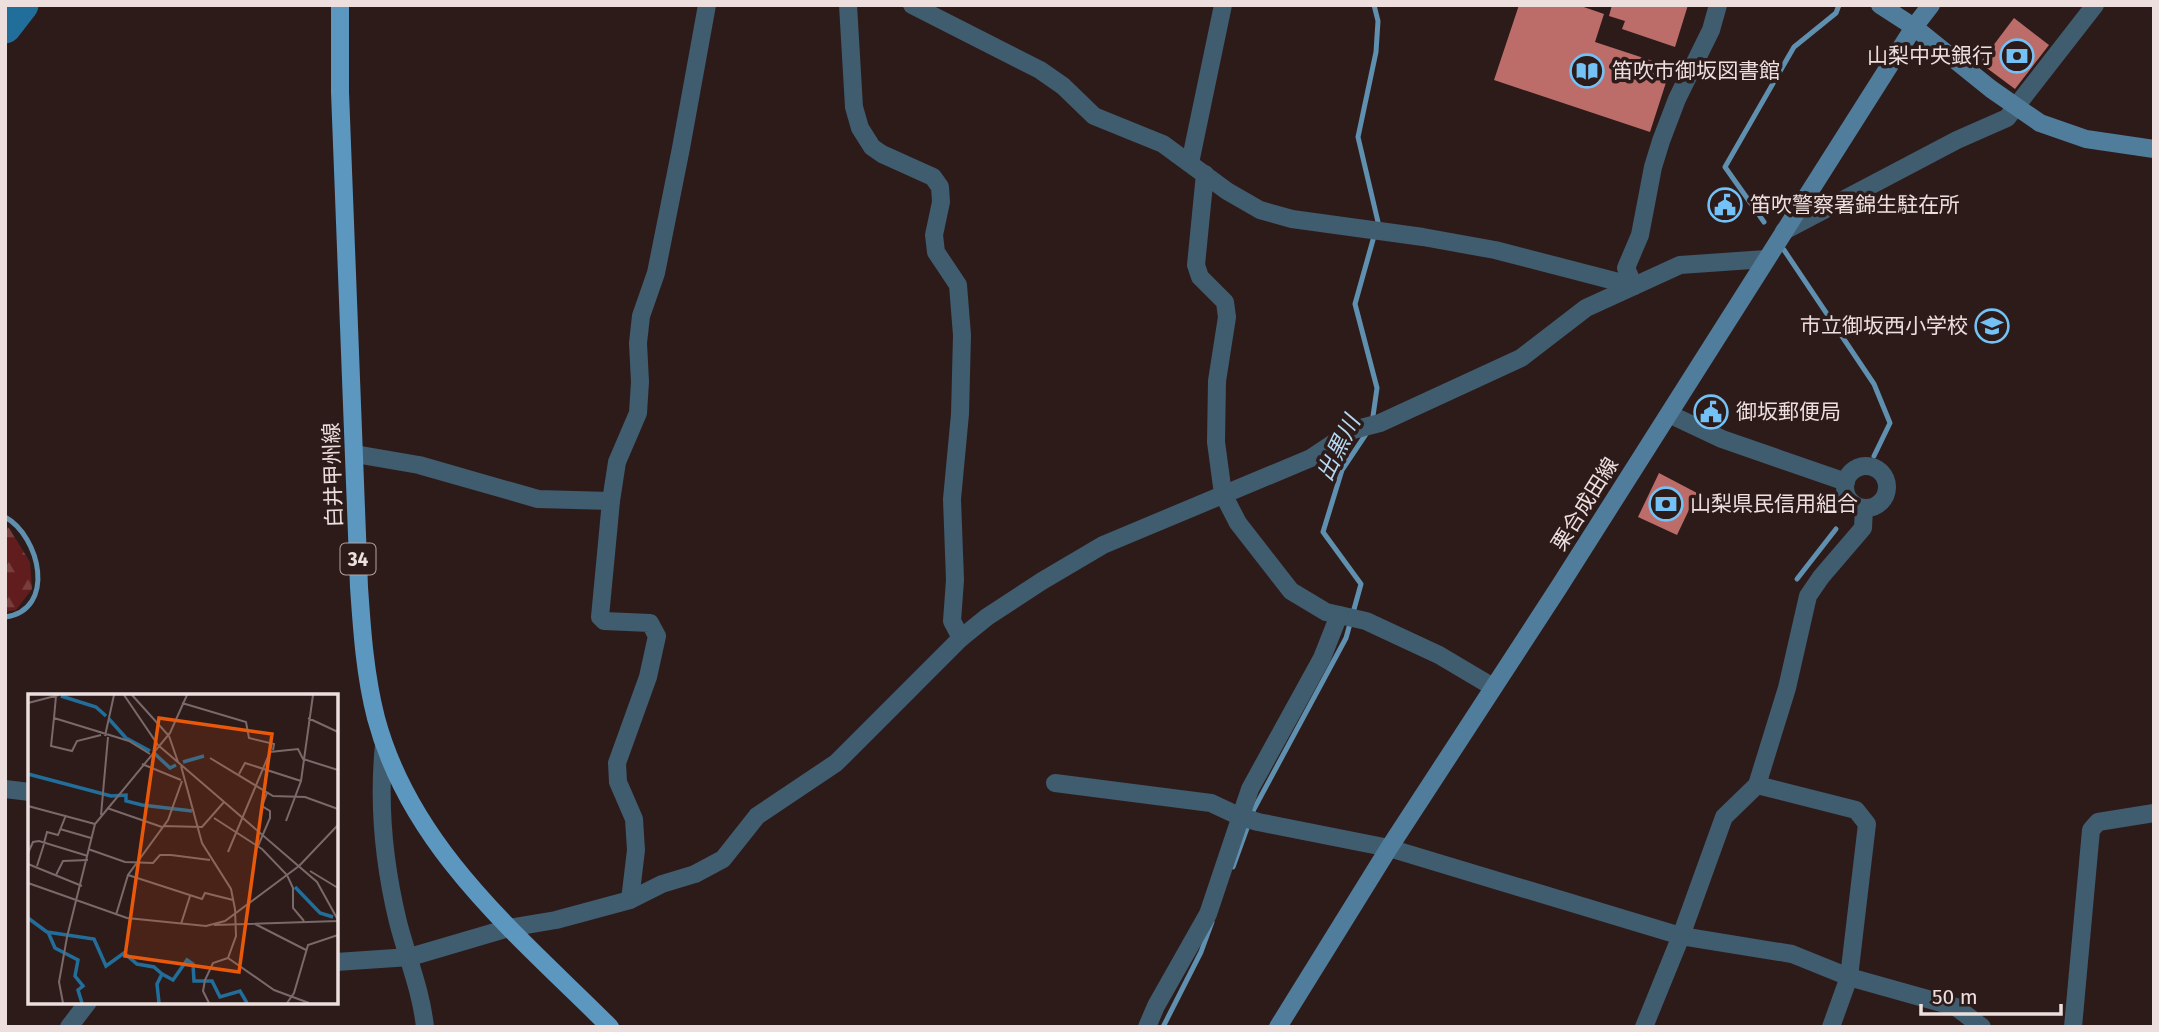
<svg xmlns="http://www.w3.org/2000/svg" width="2159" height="1032" viewBox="0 0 2159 1032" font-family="'Fira Sans','Noto Sans JP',sans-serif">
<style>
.forest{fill:url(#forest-firs)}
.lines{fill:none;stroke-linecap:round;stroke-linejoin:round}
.stream{stroke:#5f90af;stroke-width:5}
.river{stroke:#226e9b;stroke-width:33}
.building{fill:#bc6d69}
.street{stroke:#405c6f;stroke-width:18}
.secondary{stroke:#507d9c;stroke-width:18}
.primary{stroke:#5c97bf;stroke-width:18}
.labels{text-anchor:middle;stroke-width:7;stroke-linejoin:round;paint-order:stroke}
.shield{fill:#2d1b1a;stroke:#b3a4a3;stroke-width:2}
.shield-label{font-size:19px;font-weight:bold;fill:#ecdfde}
.poi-label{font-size:21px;fill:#ecdfde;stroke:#2d1b1a;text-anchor:start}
.street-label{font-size:21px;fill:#ecdfde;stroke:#2d1b1a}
.water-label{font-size:23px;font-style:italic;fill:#b4d8f2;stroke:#2d1b1a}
.inset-river{fill:none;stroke:#226e9b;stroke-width:3.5}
.inset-road{fill:none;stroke:#796968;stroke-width:2}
.view{fill:#e8590c;fill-opacity:0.15;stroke:#e8590c;stroke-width:3.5}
.inset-edge{fill:none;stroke:#ecdfde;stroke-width:3.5}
</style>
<defs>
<pattern id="forest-firs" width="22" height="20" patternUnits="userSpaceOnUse" patternTransform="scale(1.75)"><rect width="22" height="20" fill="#611c1d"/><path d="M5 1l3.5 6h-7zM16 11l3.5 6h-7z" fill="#783d3d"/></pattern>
</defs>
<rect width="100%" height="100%" fill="#2d1b1a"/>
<!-- forest -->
<path class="forest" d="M5,526L9,528L30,562L32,589L16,610L5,612Z"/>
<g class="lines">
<!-- stream -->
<g class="stream">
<path d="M1764,222L1725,167L1794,47L1836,13L1839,5"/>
<path d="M1784,250L1874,384L1890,423L1874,456"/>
<path d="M1372,423L1377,388L1355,304L1378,222L1358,137L1376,52L1378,21L1374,5"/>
<path d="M5,517C40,536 57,610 5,617"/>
<path d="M1797,579L1836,529"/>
<path d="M1233,867L1254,809L1346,638L1361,584L1323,532L1342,470L1368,431"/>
<path d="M1163,1027L1201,952L1212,922"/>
</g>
<!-- river -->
<path class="river" d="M5,27L22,5"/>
</g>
<!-- building -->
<g class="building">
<path d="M1519,5H1578L1604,14L1595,42L1671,67L1650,132L1494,80Z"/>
<path d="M1612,5H1688L1675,47L1622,29L1625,21L1609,16Z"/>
<path d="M2014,18L2049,45L2015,89L1980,63Z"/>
<path d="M1659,473L1697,493L1677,535L1638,517Z"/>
</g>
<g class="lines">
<!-- street -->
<g class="street">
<path d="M848,5L854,107L860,128L872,147L882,154L933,177L940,187L941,202L934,235L936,252L958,285L962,335L960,414L952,499L955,580L952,621L961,638"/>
<path d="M912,5L1040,70L1063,86L1094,116L1163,144L1227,191L1260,210L1292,219L1423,237L1495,250L1634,286"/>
<path d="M1190,163L1223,5"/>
<path d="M1205,174L1196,265L1200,277L1225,302L1227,317L1217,381L1216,442L1223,494L1238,523L1291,591L1326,612L1366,621L1439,655L1493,687"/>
<path d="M1784,231L1957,140L2007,118L2095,5"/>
<path d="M1634,286L1626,268L1640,235L1653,167L1661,141L1677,99L1711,30L1718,5"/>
<path d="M1669,414L1722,439L1846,482"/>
<path d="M355,454L419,465L538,499L611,501"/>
<circle cx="1866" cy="487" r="21"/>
<path d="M384,745C378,804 384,864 398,922C407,957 421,990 425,1027"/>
<path d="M1055,783L1211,803L1241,817L1258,822L1389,848L1681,936L1792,954L1849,977L1956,1007L1982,1027"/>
<path d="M1757,785L1856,810L1867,824L1849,977L1831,1027"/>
<path d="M5,789L30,792"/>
<path d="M630,900L636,850L634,819L618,782L617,763L648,677L657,636L650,623L604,621L600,617L611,501L617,462L638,413L640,382L638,343L641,316L656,273L681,148L707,5"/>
<path d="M336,962L410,957L509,928L556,920L630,900L662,884L695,874L723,859L757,816L836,763L961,638L987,617L1042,581L1103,545L1311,458L1353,430L1380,423L1521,358L1586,308L1680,265L1766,259"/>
<path d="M69,1027L88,1002"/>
<path d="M1147,1027L1156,1006L1208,914L1250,789L1322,658L1339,615"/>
<path d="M1644,1027L1681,936L1724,817L1757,785L1787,688L1808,596L1821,577L1863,528L1864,508"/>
<path d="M2073,1027L2091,830L2098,822L2154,813"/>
</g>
<!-- secondary -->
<g class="secondary">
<path d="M1880,5L1914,27L1991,89L2040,123L2086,139L2154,149"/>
<path d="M1278,1027L1389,848L1559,587L1914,27L1931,5"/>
</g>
<!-- primary -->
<path class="primary" d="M340,5V92L359,587C362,631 365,675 376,718C411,849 518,935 610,1027"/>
</g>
<!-- icons -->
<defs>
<symbol id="bank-ring" viewBox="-11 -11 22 22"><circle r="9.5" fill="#2d1b1a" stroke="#73c1f5" stroke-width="1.5"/><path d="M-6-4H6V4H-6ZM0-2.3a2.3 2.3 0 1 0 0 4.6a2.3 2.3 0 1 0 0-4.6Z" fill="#73c1f5"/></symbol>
<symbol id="library-ring" viewBox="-11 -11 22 22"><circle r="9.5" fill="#2d1b1a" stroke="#73c1f5" stroke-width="1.5"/><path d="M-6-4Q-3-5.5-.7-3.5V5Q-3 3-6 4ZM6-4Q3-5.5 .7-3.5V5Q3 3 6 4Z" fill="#73c1f5"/></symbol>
<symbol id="civic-ring" viewBox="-11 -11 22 22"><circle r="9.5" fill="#2d1b1a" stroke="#73c1f5" stroke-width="1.5"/><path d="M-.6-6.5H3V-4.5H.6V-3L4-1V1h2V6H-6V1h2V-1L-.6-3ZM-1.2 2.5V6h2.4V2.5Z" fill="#73c1f5"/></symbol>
<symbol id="school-ring" viewBox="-11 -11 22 22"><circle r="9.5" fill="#2d1b1a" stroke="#73c1f5" stroke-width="1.5"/><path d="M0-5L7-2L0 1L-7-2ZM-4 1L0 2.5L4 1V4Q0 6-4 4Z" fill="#73c1f5"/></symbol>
</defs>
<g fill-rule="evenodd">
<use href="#bank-ring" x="1998" y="37" width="38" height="38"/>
<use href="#library-ring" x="1568" y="52" width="38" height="38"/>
<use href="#civic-ring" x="1706" y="186" width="38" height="38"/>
<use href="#school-ring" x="1973" y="307" width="38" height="38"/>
<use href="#civic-ring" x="1692" y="393" width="38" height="38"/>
<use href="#bank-ring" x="1647" y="485" width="38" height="38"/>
</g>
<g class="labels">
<!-- shield labels -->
<rect class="shield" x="340.5" y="543.5" width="35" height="31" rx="5"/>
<g class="shield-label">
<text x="358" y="566">34</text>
</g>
<!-- poi labels -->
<g class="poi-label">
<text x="1993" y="63" text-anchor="end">山梨中央銀行</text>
<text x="1612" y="78">笛吹市御坂図書館</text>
<text x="1750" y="212">笛吹警察署錦生駐在所</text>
<text x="1968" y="333" text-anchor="end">市立御坂西小学校</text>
<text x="1736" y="419">御坂郵便局</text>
<text x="1690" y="511">山梨県民信用組合</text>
</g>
<!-- street labels -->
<g class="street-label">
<text transform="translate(333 475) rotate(-92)" y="7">白井甲州線</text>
<text transform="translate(1585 504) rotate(-58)" y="7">栗合成田線</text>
</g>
<!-- water labels -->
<g class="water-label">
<text transform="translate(1338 448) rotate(-64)" y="8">出黒川</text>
</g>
</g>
<!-- overview -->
<g transform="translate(28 694)">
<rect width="310" height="310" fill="#2d1b1a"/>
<path class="inset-river" d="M33,2L68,13L78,22M81,25L98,44L122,57M126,59L142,74L148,71M155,68L176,62M0,80L83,102L98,101V107L114,111L164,117M267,193L292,219L305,223M0,224L19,238L66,245L78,272L96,259L109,270L126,273L134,280M20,238L27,254L50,266L47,282L55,292L50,296L54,309M131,309L129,290L134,280L145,286L159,266L165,270L166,287H184L192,303L212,297L219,309"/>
<path class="inset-road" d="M96,1L130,51L289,188L310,226M104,1L141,42L150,68M28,2L26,24L101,47L122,60M0,9L31,1M154,9L218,28L221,44L246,50L245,56M26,24L23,52L44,57L49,47L73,41M280,24L310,38M77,42L86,1M182,64L245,102L277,103L310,115M114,70L153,86M153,72L174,149L203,195L207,215L208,242L200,264L185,269L177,286L175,297L181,309M211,80L217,69L273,87M0,112L67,130M79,114L134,133M73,121L80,43M186,124L234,155L259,181L265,194V214L276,227M258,127L273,87L285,1M135,132L174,133L196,108M32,135L63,144M16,149L19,138L30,141L38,121M230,152L242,124V117L234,112L239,99M60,155L97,168L125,169L132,161H143L182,166M200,158L242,58L270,55L275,65L310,76M0,159L5,148L11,147L60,162M0,170L54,192M9,172L16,150M271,172L310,131M282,177L310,194M28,181L35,167L60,166M100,181L174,205L177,199L205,206M0,189L99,224L178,232L197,227L271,172M88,221L100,181L140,126L154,87M153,230L162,202M227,230L278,256M186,231L310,227M200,264L246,296L281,309M35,309L31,288L39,243L67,130L142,39L159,1M259,309L266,299L280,251L310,241"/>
<path class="view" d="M131,24L244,40L211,278L97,262Z"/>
<rect width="310" height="310" class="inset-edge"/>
</g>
<!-- border -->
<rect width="2159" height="1032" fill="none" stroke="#ecdfde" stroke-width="14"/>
<!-- scale -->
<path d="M1921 1004v10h140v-10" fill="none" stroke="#ecdfde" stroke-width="3.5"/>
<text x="1932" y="1004" font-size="21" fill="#ecdfde" stroke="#2d1b1a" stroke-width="5" paint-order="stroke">50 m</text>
</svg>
